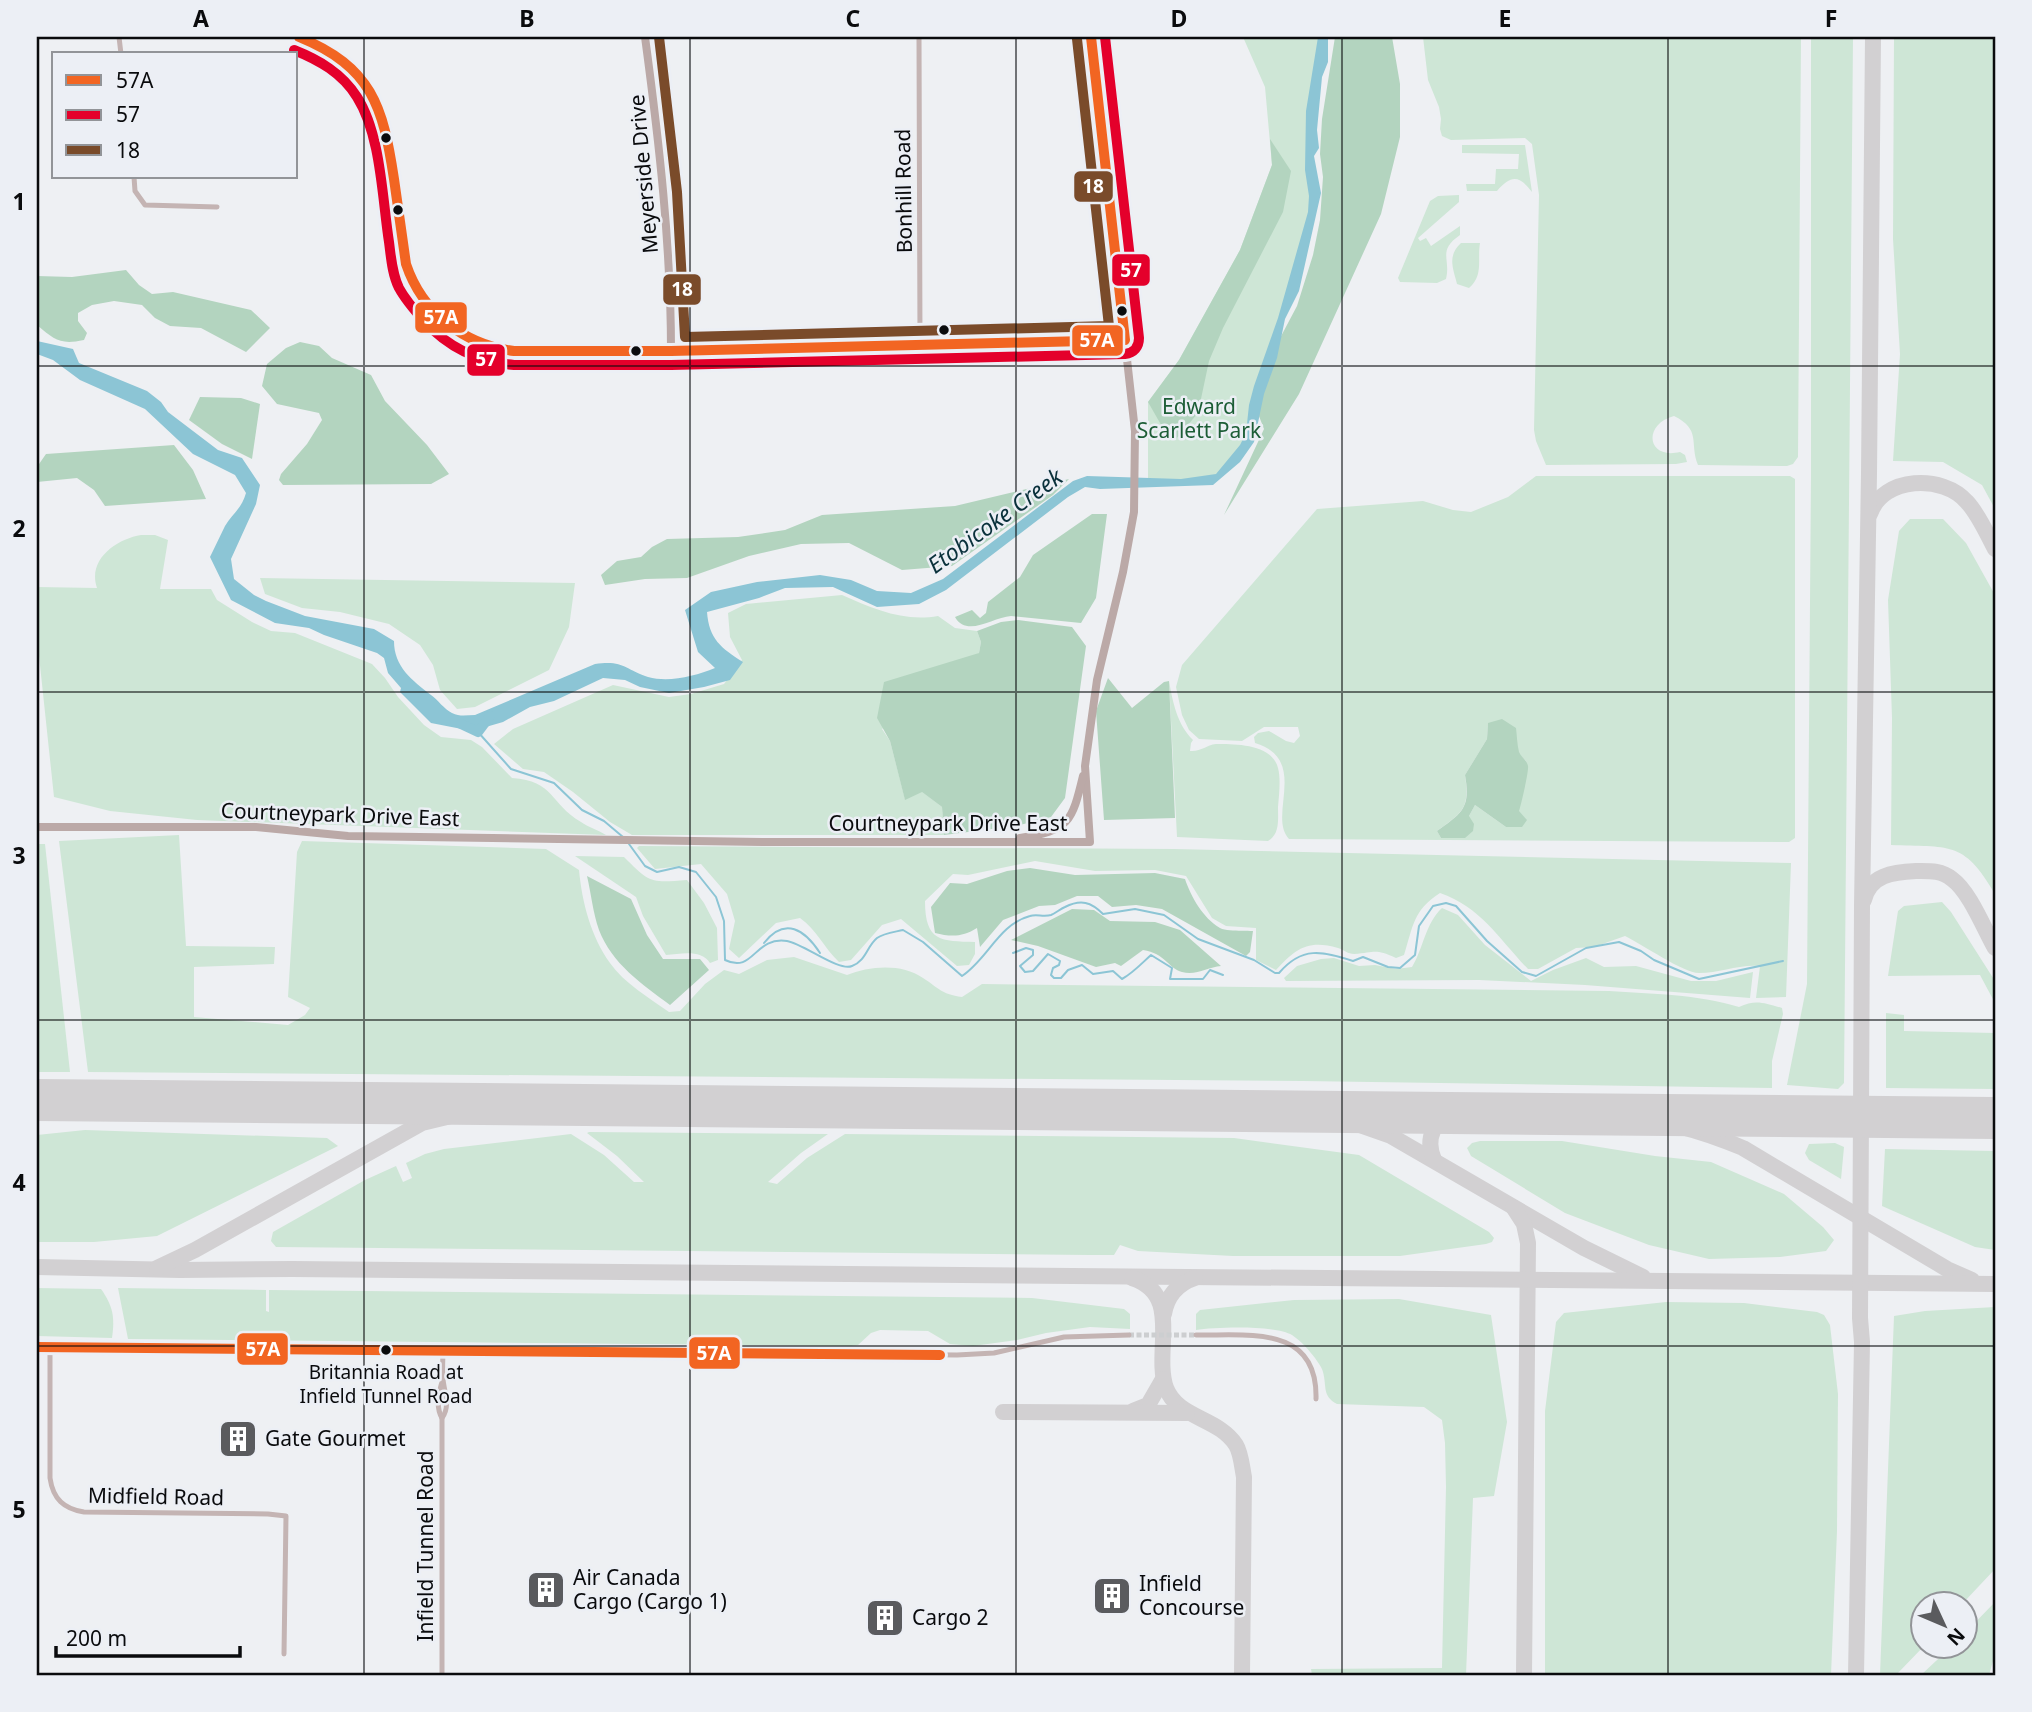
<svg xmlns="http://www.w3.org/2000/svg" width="2032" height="1712" viewBox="0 0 2032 1712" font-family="'Noto Sans',sans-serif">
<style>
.green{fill:#cee6d6;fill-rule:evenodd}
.forest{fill:#b3d4bf}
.water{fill:#8cc5d5}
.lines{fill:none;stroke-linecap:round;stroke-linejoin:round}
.stream{stroke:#8cc5d5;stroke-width:2}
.river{stroke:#8cc5d5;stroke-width:10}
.taxiway{stroke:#d2d0d2;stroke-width:16}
.runway{stroke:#d2d0d2;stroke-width:42}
.street-tunnel{stroke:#ccced0;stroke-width:5;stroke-dasharray:5 2.5;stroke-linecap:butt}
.street{stroke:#c4b4b3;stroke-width:5}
.secondary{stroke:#bba9a7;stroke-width:8}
.bus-1-casing{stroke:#eceff5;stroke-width:16}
.bus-2-casing{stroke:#eceff5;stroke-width:16}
.bus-3-casing{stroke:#eceff5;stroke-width:16}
.bus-1{stroke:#f26522;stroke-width:10}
.bus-2{stroke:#e4002b;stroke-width:10}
.bus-3{stroke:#7a4b2a;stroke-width:10}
.grid{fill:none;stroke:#0a0b0d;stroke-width:2;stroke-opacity:0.55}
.bus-dot{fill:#0a0b0d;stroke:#eceff5;stroke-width:2.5}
.labels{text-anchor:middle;stroke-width:5;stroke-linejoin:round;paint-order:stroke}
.bus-label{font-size:19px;fill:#0a0b0d;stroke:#eceff5}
.street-label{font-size:21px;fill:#0a0b0d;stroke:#eceff5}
.park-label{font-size:21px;fill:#1c5d36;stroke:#eceff5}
.poi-label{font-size:21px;fill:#0a0b0d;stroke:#eceff5;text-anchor:start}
.water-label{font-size:23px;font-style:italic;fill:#0a313b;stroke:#eceff5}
.line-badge{stroke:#eceff5;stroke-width:2.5}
.badge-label{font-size:19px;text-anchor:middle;font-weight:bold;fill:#fff}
.neatline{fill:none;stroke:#0a0b0d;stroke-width:2.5}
.grid-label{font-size:23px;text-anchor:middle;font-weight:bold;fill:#0a0b0d}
</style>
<rect width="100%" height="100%" fill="#eef0f3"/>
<!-- green -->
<g class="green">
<path d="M1243,37H1323L1311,99L1313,195L1251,434L1218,478L1148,484V402L1179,360L1240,250L1272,165L1265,87Z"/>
<path d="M1423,37H1801L1798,457L1793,464L1787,466L1698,465C1689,443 1702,430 1674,416C1643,424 1646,460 1680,452L1685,455L1687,462L1676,464L1546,465L1536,441L1534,430L1539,195L1532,144L1525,138L1451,140L1442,136L1440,129L1441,119L1439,107L1428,80Z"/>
<path d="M1811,37H1853L1844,1083L1838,1089L1787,1085L1807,984L1811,476Z"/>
<path d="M1894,37H1995V509L1982,485L1943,462L1893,461L1900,354L1893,239Z"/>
<path d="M1462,145H1525L1532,192C1519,175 1511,175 1497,191H1467L1466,184H1495L1496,169H1518L1519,154L1462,153Z"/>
<path d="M1459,195V202L1418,238L1420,241L1426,238L1431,246L1460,226V235C1437,251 1451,258 1446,279L1437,283L1400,282L1398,278L1430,201L1438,196Z"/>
<path d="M1461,243H1480C1477,260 1484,275 1469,288L1457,284C1453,268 1447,256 1461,243Z"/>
<path d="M1536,476H1790L1795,479V838L1789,842L1289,839C1267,816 1310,760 1255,743L1254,737L1258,733L1269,731L1286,741L1294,743L1300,736L1298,727H1264L1242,741L1199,739L1189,730L1182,715L1176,687L1182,665L1317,509L1423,501L1453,510L1471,512L1508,497ZM1488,723L1526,761C1529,771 1525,775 1524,784C1520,808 1521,808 1506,827L1475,805L1469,816L1441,838L1437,831C1463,812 1470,808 1465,775L1487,739Z"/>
<path d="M1910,519H1943L1966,543L1995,595V894C1963,839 1949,848 1891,845L1892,718L1888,600L1899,531Z"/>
<path d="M141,535H155L168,540L160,589H211L217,600L252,622L271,631L295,633L372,664L385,678L398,697L424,725L441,737L471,740L482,747L512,778C555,781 549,803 581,822C588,827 598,830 606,835L197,820L110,811L54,797L37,637V587L97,588C87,559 117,539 141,535Z"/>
<path d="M260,578L575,583L569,627L549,670L475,707L457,709L440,690L433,665L420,645L389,624L340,612L302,608L265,594Z"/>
<path d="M842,595C874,609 903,622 938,616L955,628L977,631L981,642L979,653L882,729L890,741L905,799L921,791L942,807L944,835H632L610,822L573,792L544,772L523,769L494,744L513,729L613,685L669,697L691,694L724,684L742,660L730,637L728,613L746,604Z"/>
<path d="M1169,681C1173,703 1177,724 1193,740L1191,743L1190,751C1201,752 1206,745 1216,744C1236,744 1272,744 1278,768C1281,779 1279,795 1278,807C1278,820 1280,834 1268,841L1177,837Z"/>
<path d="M179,835L186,946L275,947L274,964L194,967V1017L288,1025L305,1015L310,1008L288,997L297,852L302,841L546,849L579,870C582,902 591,937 610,963C624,983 649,998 669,1012L680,1011L705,984L724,970L739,974L767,960L794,957L847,975C869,966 902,963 923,978C940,989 941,994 962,997L982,984L1609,991C1652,994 1697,994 1739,1007C1756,999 1764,1003 1782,1008L1783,1014L1772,1061V1088L1303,1081L88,1072L59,841Z"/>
<path d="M37,844H45L70,1072H37Z"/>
<path d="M639,846L1174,849L1791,863L1786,997L1756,998L1760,966C1739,964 1720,973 1699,973C1683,973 1642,944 1625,936L1594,947L1576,948L1538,969H1528C1499,939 1481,907 1440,893C1413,910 1413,927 1404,955L1396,958C1374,948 1375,953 1354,954C1348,954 1344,950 1338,948C1308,939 1295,949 1276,970L1256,960V928L1226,926L1212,918L1186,876L1155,870L1095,871L1035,861L968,875L953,874L925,901C925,942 941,941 975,942V954L969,965L957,966L901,919L882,925L851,960L839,962C824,948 817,930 800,918L776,923L739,958L729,949L735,921L727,894L701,864L655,869L637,848Z"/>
<path d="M575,856L624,857C650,883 650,883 687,880L704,903L717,928L718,960L710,963C701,949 681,954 666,955L643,916L636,897Z"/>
<path d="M1942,902L1951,912L1995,981V1003L1980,975L1888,976L1898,911L1904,906Z"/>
<path d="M1442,908L1458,915L1485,945L1531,981L1553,970L1586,958L1604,967L1636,966L1691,981H1716L1753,972L1750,998L1585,985L1479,980L1286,981L1284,978L1297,966L1321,959L1334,958L1359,966L1375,965L1396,969L1412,967C1424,947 1425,924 1442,908Z"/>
<path d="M1886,1013L1904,1015V1031L1995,1033V1089L1886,1088Z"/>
<path d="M85,1130L327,1138L338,1146L157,1236L94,1242H37V1135Z"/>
<path d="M589,1132L828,1134L801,1153L768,1182L777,1184L807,1158L845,1134L1234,1138L1359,1155L1489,1232L1494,1238L1492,1242L1486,1244L1400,1256H1233L1138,1251L1120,1245L1114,1255H1090L276,1247L271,1241L273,1232L365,1180L396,1166L403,1182L412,1178L406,1163L425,1154L444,1149L571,1134L604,1155L634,1182H644L617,1156L587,1133Z"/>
<path d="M1480,1141H1562L1655,1156L1711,1162L1784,1194L1823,1227L1834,1240L1826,1251L1780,1257L1709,1259L1649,1245L1565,1213L1471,1156L1467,1148L1472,1143Z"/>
<path d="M1835,1143L1844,1147L1841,1179L1809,1160L1805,1153L1809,1144Z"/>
<path d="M1885,1149L1995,1151V1250L1975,1247L1882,1206Z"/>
<path d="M37,1288L101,1289C113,1306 115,1317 112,1338L37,1336Z"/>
<path d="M118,1288L266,1290V1311L269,1312V1290L1032,1298L1124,1309L1130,1314V1329L1090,1327L1046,1333L1017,1340L973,1346L950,1344L928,1331L880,1330L871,1333L858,1345L851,1346L128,1339Z"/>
<path d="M1399,1299L1491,1315L1507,1422L1494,1496L1473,1498L1466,1675H1312L1311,1669L1442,1668L1446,1487L1445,1443L1442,1420L1424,1407L1337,1404C1322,1396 1327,1387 1323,1372C1322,1367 1318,1363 1315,1358C1309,1350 1301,1341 1292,1335C1276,1325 1216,1327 1196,1330V1314L1200,1310L1294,1300Z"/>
<path d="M1666,1302L1744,1303L1817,1312L1824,1315L1830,1325L1838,1394L1837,1531L1831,1675H1545V1411L1556,1322L1564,1313Z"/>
<path d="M1995,1307V1569L1963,1603L1924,1604V1646L1896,1675H1880L1894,1316L1925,1311Z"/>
<path d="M1995,1602V1654L1989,1675H1921L1952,1646H1966V1632Z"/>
</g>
<!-- forest -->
<g class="forest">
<path d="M1335,37H1392L1400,84V137L1381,214L1299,394L1224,515L1264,429L1257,411L1279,340L1297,306L1313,255L1320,220L1323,177L1320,154L1322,119Z"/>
<path d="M1270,139L1291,171L1283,212L1223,328L1209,361L1198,413L1176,439L1164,430L1148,402L1179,360L1240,250L1272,165Z"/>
<path d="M126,270L139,285L152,294L173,292L251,310L270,328L246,352L201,328L170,326L155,318L142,305L114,301L92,305L78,313V321L87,333L84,340C60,345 55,340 37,325V276L72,277Z"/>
<path d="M300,342L319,346L332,358L371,375L385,401L427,445L449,474L431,484L283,485L279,480L281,474L307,444L322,420L319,413L277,404L262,386L267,364L286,348Z"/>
<path d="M200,397L241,398L260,404L252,459L222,444L189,420Z"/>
<path d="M174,445L193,470L206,499L105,506L94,490L77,478L37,482V467L46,454Z"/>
<path d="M1069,479L1053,495L952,566L902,570L849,543L801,544L749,556L687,578L645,579L605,585L601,575L617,561L641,557L652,547L667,539L738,537L785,530L822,515L955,506Z"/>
<path d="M1092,514H1107L1096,598L1081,623L1011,616C993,617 967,638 955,617L972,610L980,618L986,613L988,602L1020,577L1033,555Z"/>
<path d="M1018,620L1072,627L1086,646L1065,798L1051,817L1016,826L944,835L942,807L922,792L905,800L890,741L877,718L884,682L979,653L981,642L977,631L1001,622Z"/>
<path d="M1108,678L1132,708L1164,682L1169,681L1175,818L1104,820L1096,711Z"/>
<path d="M1502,719L1516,728C1517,736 1517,744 1519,752C1521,757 1527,760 1528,766C1529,771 1521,805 1519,811L1527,820L1522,827H1506L1475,805L1469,816L1474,824L1473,831L1465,838H1441L1437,831C1462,813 1471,808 1465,775L1487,739L1488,723Z"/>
<path d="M1030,868L1075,875L1155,873L1185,879C1191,897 1203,918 1220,928C1228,932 1243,930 1253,931L1250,952L1246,956L1162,909L1136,905L1112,907L1098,896H1077L1055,905L1039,906L1003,920L980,947L977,928C963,937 951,937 935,933L931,907L950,883L967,884L1007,871Z"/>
<path d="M587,876L631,899L647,935L663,959H700L709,970L670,1005C642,984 612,964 599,930C593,913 591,893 587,876Z"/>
<path d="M1072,909L1094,910L1110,921L1155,922L1180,930L1221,966C1208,967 1196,976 1182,972C1169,969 1165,953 1143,950L1121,966L1115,963L1096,967L1038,946L1011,940Z"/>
</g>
<!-- water -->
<path class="water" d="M1318,37H1328V62L1322,77L1317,130L1319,148L1314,156L1321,193L1299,291L1285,319L1277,358L1264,394L1254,442L1240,462L1213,485L1100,489L1085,487L1068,497L946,590L919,604L877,607L833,587L785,588L759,598L707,612C709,639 721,648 743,662L730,680L704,687L669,693L640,687L625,680L603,678L554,701L530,707L503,722L472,731L431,723L400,692L401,688L388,673L384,658L377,653L324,635L309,628L275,623L231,600L210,557C215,547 220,536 225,526C233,513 242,508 246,493L235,475L193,454L145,409L80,380L53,360L37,354V341L73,349L79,363L147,391L161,402L168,412L218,450L242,458L260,485L256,504L231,559L234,579L254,595L266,601L305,616L374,629L394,641C394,667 412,680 431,695C438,700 444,709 452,713C460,717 467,715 475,715L595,664C624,660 624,669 648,677C669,683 695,676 715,668L698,652L685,610L711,592L757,582L820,575L851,580L877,591L911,593L943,579L1073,481L1087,476L1181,479L1216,474L1240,445L1246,433L1249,405L1254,386L1278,318L1308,212L1309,196L1305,170L1306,111Z"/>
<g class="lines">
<!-- stream -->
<g class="stream">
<path d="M478,732L511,769L554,783L582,810L604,821L623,837"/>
<path d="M629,844L645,866L657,872L679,867L696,872L716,897L724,921L725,960C754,974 754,936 787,941C804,944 839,972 852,966C866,961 867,946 877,938C884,933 895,932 903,930L923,942L962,976C987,960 999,924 1030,916C1036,914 1044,917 1051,915C1056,913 1060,909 1065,907C1081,899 1091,902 1103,914L1135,909L1164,915L1198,939L1254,960L1275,973H1279C1302,946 1322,951 1353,961L1363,957L1388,967L1400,968L1415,955L1419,926L1433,906L1446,903L1456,906L1487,941L1522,972L1536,976L1586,948L1619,942L1641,951L1654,960L1699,979L1783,961"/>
<path d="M764,943C785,916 805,930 820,953"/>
<path d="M1013,953L1026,948L1033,950V955L1020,966L1025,972L1033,971L1048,954L1060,961L1059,965L1053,968L1051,975L1054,978H1061L1068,970L1082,965L1093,974L1113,971L1122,979C1133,973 1142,963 1151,955L1172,968L1170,979H1203L1210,970L1223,975"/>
</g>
<!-- river -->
<path class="river" d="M461,724L478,732L490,716"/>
<!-- taxiway -->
<g class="taxiway">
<path d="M1870,514C1883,476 1943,474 1967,502C1979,515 1987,534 1995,549"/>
<path d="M1864,900C1870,875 1893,872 1916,871C1929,871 1941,870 1952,879C1970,892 1984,929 1995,948"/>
<path d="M1268,1112L1315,1116L1354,1123L1391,1136L1584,1248L1643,1277"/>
<path d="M1610,1115C1660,1120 1696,1128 1743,1148L1947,1269L1972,1280"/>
<path d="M1434,1160C1425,1139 1433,1117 1458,1113"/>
<path d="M1513,1207L1524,1224L1528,1243L1524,1675"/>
<path d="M37,1267L180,1270L292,1269L1995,1284"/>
<path d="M157,1268L195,1250L422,1123L476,1110L521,1105"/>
<path d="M1132,1278C1183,1294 1153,1351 1166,1388C1178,1419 1218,1417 1236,1445C1241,1453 1242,1467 1244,1477L1242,1675"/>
<path d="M1164,1314C1167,1296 1177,1284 1195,1278"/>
<path d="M1133,1411L1148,1405L1163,1379"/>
<path d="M1003,1412L1187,1413"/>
<path d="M1856,1675L1862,1342L1860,1318L1862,906L1869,474L1873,37"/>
</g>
<!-- runway -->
<path class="runway" d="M37,1100L1995,1118"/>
<!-- street-tunnel -->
<path class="street-tunnel" d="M1129,1335H1196"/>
<!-- street -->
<g class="street">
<path d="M119,37L121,54"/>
<path d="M299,37C351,55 377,87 388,140L406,264C420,305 453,339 497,349C520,354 545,351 568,351C602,351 636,351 671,351"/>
<path d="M919,37L920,344"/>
<path d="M134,177L135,191L145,205L217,207"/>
<path d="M1196,1335C1248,1336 1318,1324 1316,1399"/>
<path d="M37,1347L957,1355L994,1353L1064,1337L1129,1335"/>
<path d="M50,1347V1478C53,1499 64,1509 84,1512L268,1514L286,1516L284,1654"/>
<path d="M442,1418C451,1406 444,1392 443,1379C442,1369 443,1359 443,1350"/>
<path d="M442,1675V1418C435,1406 439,1391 443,1379"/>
</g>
<!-- secondary -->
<g class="secondary">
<path d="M645,37C659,141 671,245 671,351L1125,340"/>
<path d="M37,827H256L348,836L762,842H1090L1085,766L1097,680L1123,572L1134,512L1135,431L1091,37"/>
<path d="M1020,838C1069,831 1072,822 1083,776"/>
</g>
<defs>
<g id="bus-1">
<path d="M299,37C372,67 383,106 394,179C398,207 402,236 406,264C422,312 464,345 514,351H671L1125,340L1091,37"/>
<path d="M37,1347L940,1355"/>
</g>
<path id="bus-2" d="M294,50C319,60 342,73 357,97C381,135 382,197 389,242C391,257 392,274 399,288C406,301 416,312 425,322C449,348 479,362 514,365H671L1125,354C1134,353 1139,347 1139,338L1105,37"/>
<path id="bus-3" d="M659,37L677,192L685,337L1109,326L1077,39"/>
</defs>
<!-- bus-1 casing -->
<use href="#bus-1" class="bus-1-casing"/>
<!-- bus-2 casing -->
<use href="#bus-2" class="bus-2-casing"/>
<!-- bus-3 casing -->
<use href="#bus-3" class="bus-3-casing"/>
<!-- bus-1 -->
<use href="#bus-1" class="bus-1"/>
<!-- bus-2 -->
<use href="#bus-2" class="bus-2"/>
<!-- bus-3 -->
<use href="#bus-3" class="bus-3"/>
</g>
<!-- grid -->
<path class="grid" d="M364,37V1675M690,37V1675M1016,37V1675M1342,37V1675M1668,37V1675M37,366H1995M37,692H1995M37,1020H1995M37,1346H1995"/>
<!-- icons -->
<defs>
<symbol id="building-square" viewBox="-11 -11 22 22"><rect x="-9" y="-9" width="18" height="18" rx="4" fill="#5a5b5e" stroke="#eceff5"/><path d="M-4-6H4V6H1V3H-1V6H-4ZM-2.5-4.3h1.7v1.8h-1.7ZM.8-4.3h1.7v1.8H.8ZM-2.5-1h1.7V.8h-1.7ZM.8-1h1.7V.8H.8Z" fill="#fff"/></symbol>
</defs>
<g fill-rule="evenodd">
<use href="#building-square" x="216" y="1417" width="44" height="44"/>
<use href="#building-square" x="524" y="1568" width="44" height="44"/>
<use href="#building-square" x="1090" y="1574" width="44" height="44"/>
<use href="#building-square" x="863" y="1596" width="44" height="44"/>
</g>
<!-- markers -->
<g class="bus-dot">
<circle cx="386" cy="138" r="6"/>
<circle cx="398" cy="210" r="6"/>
<circle cx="1122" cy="311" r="6"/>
<circle cx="944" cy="330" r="6"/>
<circle cx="636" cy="351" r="6"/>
<circle cx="386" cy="1350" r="6"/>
</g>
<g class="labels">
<!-- bus labels -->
<g class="bus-label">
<text x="386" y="1379">Britannia Road at<tspan x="386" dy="24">Infield Tunnel Road</tspan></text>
</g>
<!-- street labels -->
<g class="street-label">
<text transform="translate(644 174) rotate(-95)" y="7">Meyerside Drive</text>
<text transform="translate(904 191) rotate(-91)" y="7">Bonhill Road</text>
<text transform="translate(340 815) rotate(2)" y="7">Courtneypark Drive East</text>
<text x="948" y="831">Courtneypark Drive East</text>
<text transform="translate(156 1497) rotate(1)" y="7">Midfield Road</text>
<text transform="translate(426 1546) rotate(-90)" y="7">Infield Tunnel Road</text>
</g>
<!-- park labels -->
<g class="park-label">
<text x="1199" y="414">Edward<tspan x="1199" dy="24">Scarlett Park</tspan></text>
</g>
<!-- poi labels -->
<g class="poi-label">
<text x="265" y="1446">Gate Gourmet</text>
<text x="573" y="1585">Air Canada<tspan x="573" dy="24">Cargo (Cargo 1)</tspan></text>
<text x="1139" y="1591">Infield<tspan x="1139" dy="24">Concourse</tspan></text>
<text x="912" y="1625">Cargo 2</text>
</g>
<!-- water labels -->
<g class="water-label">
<text transform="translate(995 521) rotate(-36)" y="8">Etobicoke Creek</text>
</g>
</g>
<g class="line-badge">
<rect x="1073" y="170" width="41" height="33" rx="7" fill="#7a4b2a"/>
<rect x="1111" y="253" width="40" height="34" rx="7" fill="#e4002b"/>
<rect x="662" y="273" width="40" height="33" rx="7" fill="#7a4b2a"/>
<rect x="414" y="301" width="54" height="33" rx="7" fill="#f26522"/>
<rect x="1071" y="324" width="53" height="33" rx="7" fill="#f26522"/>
<rect x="466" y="343" width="40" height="34" rx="7" fill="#e4002b"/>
<rect x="236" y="1332" width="53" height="34" rx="7" fill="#f26522"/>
<rect x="688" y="1336" width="53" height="34" rx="7" fill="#f26522"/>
</g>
<g class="badge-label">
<text x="1093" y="193">18</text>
<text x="1131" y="277">57</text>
<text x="682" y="296">18</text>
<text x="441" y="324">57A</text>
<text x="1097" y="347">57A</text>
<text x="486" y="366">57</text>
<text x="263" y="1356">57A</text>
<text x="714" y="1360">57A</text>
</g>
<!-- border -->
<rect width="2032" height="1712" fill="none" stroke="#eceff5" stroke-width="77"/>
<!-- legend -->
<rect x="52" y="52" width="245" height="126" fill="#eceff5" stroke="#929498" stroke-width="2"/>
<rect x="66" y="75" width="35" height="10" fill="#f26522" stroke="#929498" stroke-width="2"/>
<text x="116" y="88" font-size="21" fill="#0a0b0d">57A</text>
<rect x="66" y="110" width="35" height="10" fill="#e4002b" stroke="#929498" stroke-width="2"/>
<text x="116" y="122" font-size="21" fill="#0a0b0d">57</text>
<rect x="66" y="145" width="35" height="10" fill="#7a4b2a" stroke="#929498" stroke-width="2"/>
<text x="116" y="158" font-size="21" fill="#0a0b0d">18</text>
<!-- north arrow -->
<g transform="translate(1944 1625) rotate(134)"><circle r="33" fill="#eceff5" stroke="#929498" stroke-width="2"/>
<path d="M0-5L12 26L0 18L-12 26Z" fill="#5a5b5e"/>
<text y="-10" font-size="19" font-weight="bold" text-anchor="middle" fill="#0a0b0d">N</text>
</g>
<!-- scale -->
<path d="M56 1646v10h184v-10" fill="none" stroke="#0a0b0d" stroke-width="3.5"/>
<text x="66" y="1646" font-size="21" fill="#0a0b0d" stroke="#eceff5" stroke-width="5" paint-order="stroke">200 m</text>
<rect x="38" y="38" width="1956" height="1636" class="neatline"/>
<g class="grid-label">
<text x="201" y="27">A</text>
<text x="527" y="27">B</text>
<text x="853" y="27">C</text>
<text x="1179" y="27">D</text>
<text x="1505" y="27">E</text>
<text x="1831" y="27">F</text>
<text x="19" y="210">1</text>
<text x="19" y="537">2</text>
<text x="19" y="864">3</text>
<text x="19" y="1191">4</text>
<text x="19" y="1518">5</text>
</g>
</svg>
